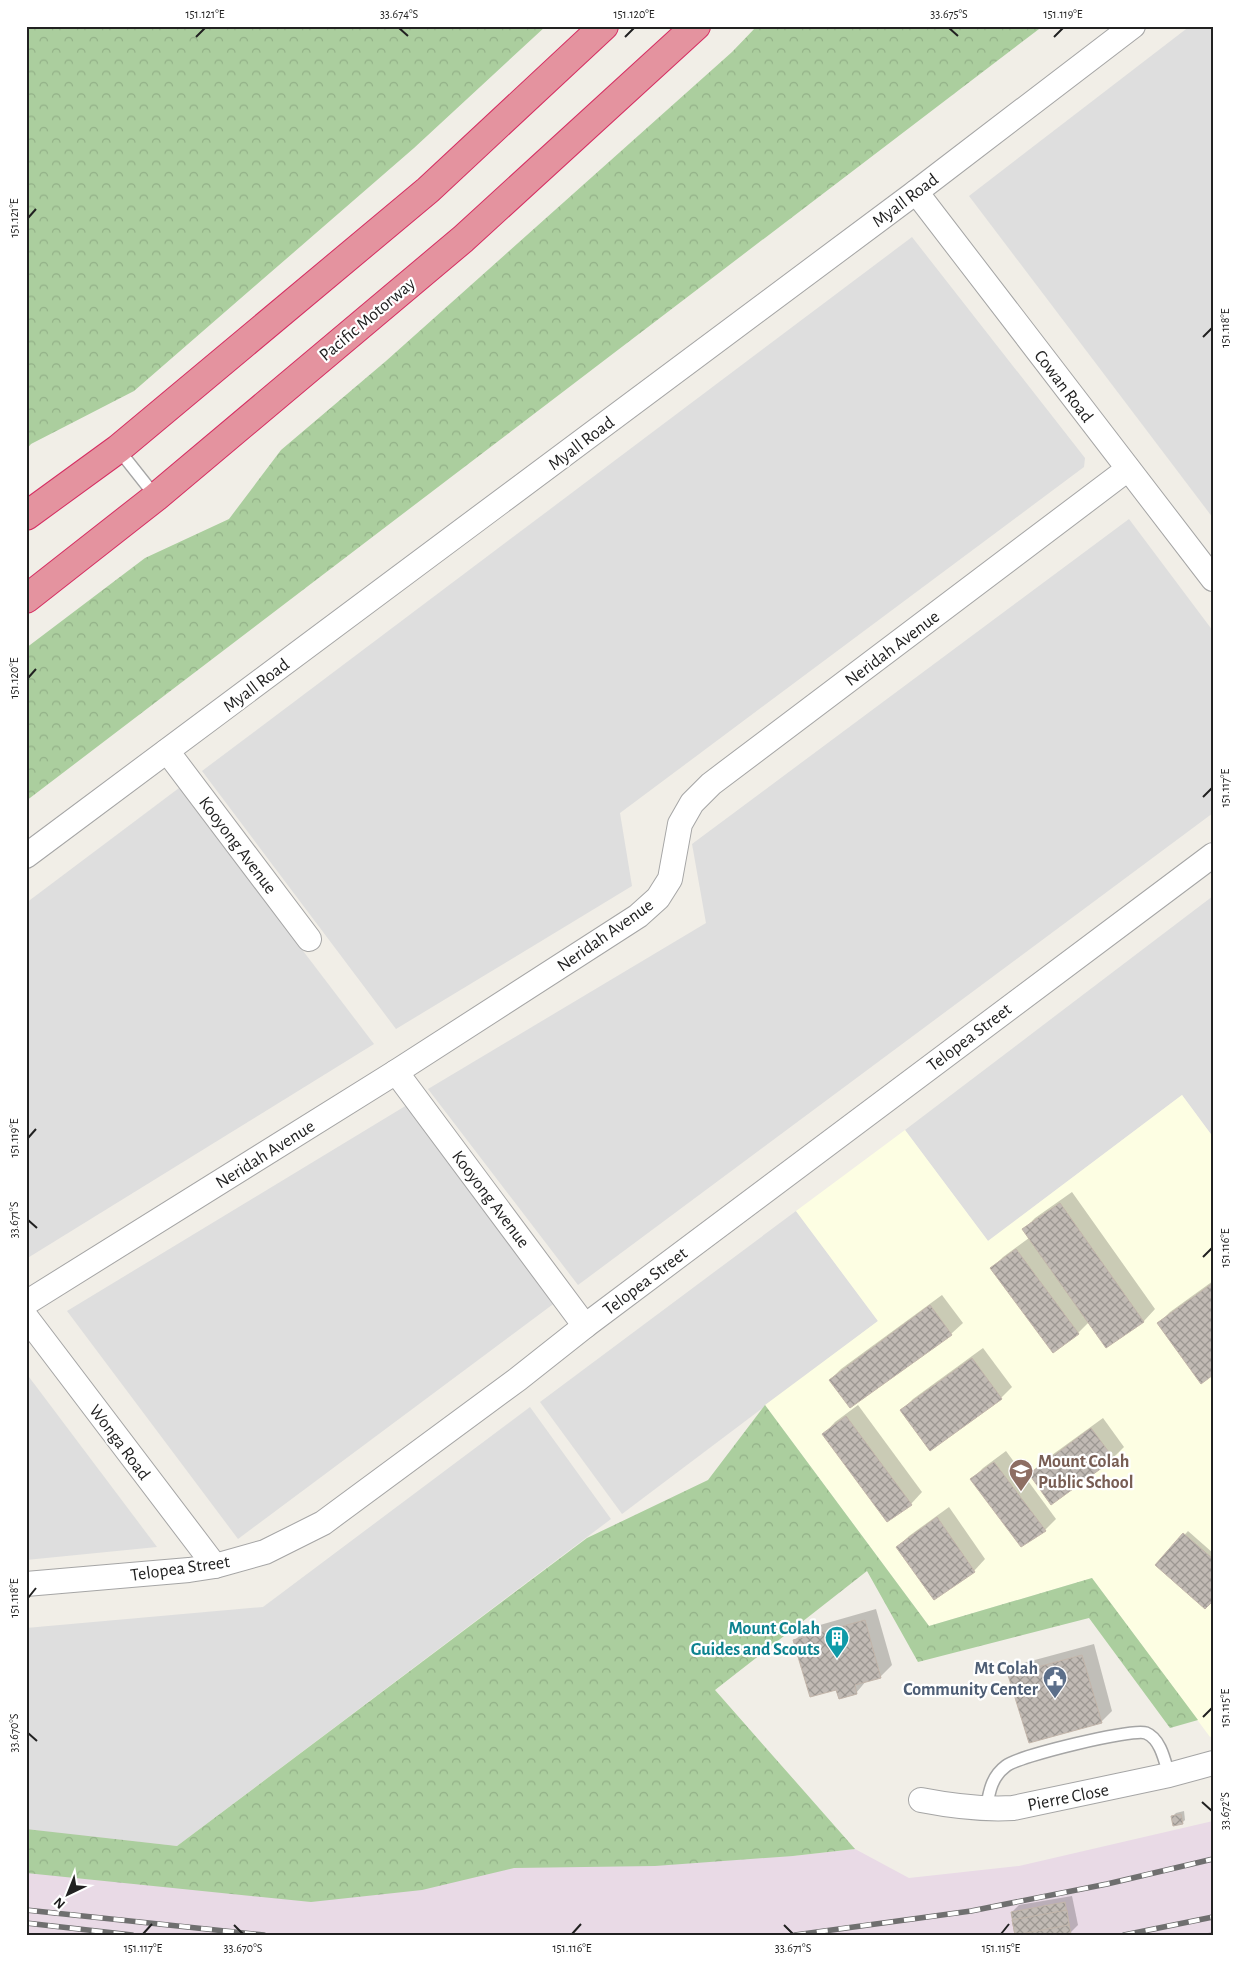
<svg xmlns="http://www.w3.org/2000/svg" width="1239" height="1961" viewBox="0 0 1239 1961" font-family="'Alegreya Sans',sans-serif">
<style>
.residential{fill:#dedede}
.education{fill:#fdfee3}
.railway{fill:#e9dae6}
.forest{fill:url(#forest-crowns)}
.shadow{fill:#0003}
.building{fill:url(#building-cross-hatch);stroke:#c2b5aa}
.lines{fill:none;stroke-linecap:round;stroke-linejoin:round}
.lane-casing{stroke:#a5a5a5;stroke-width:14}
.street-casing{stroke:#a5a5a5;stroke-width:26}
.highway-casing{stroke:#d52e62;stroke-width:30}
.lane{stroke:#fff;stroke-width:11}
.street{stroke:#fff;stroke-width:24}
.highway{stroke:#e4939f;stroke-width:28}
.rail-casing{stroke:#6f6f6f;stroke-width:5.5}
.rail{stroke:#fff;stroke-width:4;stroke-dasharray:11;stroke-linecap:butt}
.ticks{fill:none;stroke:#212121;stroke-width:2}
.labels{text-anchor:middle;stroke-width:4.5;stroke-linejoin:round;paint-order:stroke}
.street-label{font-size:18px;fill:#212121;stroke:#fff}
.education-label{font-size:18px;font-weight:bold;fill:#785e54;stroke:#fff;text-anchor:start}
.culture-label{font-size:18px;font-weight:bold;fill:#0d838f;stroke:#fff;text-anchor:end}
.service-label{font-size:18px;font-weight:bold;fill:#4e5e75;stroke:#fff;text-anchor:end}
.neatline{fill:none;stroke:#212121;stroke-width:2}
.ticks-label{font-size:12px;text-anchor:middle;fill:#212121}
</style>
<defs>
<pattern id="forest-crowns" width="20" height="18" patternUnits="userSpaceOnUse" patternTransform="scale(1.25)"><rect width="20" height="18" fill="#abce9e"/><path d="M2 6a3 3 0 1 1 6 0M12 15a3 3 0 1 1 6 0" fill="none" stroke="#93b188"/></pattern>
<pattern id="building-cross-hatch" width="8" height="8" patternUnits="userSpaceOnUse" patternTransform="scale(1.25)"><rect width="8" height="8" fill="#c1bab4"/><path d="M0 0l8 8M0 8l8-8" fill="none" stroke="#9c9792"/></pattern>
</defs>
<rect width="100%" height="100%" fill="#f1eee7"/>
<!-- residential -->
<g class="residential">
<path d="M1190,26H1213V518L969,196Z"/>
<path d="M912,237L1085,458L1084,467L620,813L632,886L396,1029L202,771Z"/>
<path d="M1129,519L1213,631V813L578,1285L428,1089L706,923L692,844Z"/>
<path d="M179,788L374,1044L26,1259V903Z"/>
<path d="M1213,896V1137L1182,1095L988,1241L905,1130Z"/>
<path d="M407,1105L556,1302L238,1539L67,1311Z"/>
<path d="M796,1211L878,1321L622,1514L540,1402Z"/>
<path d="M26,1373L157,1547L26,1560Z"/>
<path d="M530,1407L611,1519L177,1846L26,1830V1628L263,1607Z"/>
</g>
<!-- education -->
<path class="education" d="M1182,1095L1213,1137V1736L1210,1737L1092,1578L929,1626L765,1405L878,1321L796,1211L905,1130L988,1241Z"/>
<!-- railway -->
<path class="railway" d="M1213,1821V1935H26V1829L177,1846L793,1856L855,1849L909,1878L1019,1866Z"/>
<!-- forest -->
<g class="forest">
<path d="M26,26H546L414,148L134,391L31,444L26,450Z"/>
<path d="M757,26H1043L26,801V648L145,558L229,519L281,450L386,361L732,52Z"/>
<path d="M765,1405L929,1626L1092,1578L1198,1720L1170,1728L1089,1618L918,1662L867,1571L715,1690L855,1849L793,1856L655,1866L514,1868L422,1890L311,1902L26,1873V1829L177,1846L587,1538L708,1480Z"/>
</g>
<!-- shadow -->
<g class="shadow">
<path d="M1072,1192L1155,1309L1144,1321L1106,1347L1089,1322L1078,1333L992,1268L1003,1257L1029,1238L1023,1230L1035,1218Z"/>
<path d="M1213,1281V1374L1159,1323L1170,1312Z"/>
<path d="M942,1295L963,1323L951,1334L850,1406L830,1380L841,1369Z"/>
<path d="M983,1348L1012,1387L1001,1398L902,1410L913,1399Z"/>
<path d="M858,1405L922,1492L911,1504L824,1434L835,1422Z"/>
<path d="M1103,1418L1124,1447L1113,1458L1030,1474L1041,1463Z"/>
<path d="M1006,1451L1056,1519L1045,1530L971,1480L983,1468Z"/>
<path d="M949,1507L985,1559L974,1571L934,1599L897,1547L909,1536Z"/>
<path d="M1188,1531L1213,1553V1599L1157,1565Z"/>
<path d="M876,1609L892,1665L881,1676L867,1680L856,1693L837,1688L795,1640L806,1629Z"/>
<path d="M1094,1644L1112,1711L1101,1722L1009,1675L1020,1664Z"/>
<path d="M1184,1811L1185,1820L1182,1823L1173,1816L1176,1813Z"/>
<path d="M1072,1896L1078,1925L1070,1933L1059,1935H1016L1012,1912L1019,1905Z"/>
<path d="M1212,1932L1213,1935H1204V1934Z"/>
</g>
<!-- building -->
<g class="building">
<path d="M1060,1203L1144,1322L1106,1348L1022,1229Z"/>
<path d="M1016,1249L1079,1334L1053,1353L990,1268Z"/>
<path d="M1213,1283V1375L1201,1384L1157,1323Z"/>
<path d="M930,1305L952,1335L850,1408L829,1380Z"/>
<path d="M972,1358L1002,1399L930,1451L900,1410Z"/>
<path d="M846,1416L912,1505L887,1522L822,1434Z"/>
<path d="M1091,1428L1114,1459L1051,1505L1029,1474Z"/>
<path d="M994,1462L1046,1531L1021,1547L970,1479Z"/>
<path d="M937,1517L975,1572L934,1600L896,1547Z"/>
<path d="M1183,1533L1213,1559V1601L1205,1609L1155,1565Z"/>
<path d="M865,1620L881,1678L855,1685L857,1694L839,1699L836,1690L810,1697L793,1640Z"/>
<path d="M1082,1655L1102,1723L1029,1743L1008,1675Z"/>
<path d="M1181,1814L1183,1824L1173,1826L1171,1816Z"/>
<path d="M1065,1902L1071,1934L1015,1935L1011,1912Z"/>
<path d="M1067,1910L1069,1925L1015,1935L1012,1920Z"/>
</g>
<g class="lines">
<defs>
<g id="lane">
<path d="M118,449L156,497"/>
<path d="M986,1810C989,1793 991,1777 1006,1766C1018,1756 1133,1728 1146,1733C1161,1739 1165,1762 1169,1775"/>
</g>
<g id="street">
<path d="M916,192L1213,579"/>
<path d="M167,751L309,939"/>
<path d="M26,856L916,192L1133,26"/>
<path d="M396,1072L585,1326"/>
<path d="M26,1303L396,1072L638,916L658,898L670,879L680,824L692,803L711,784L1128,469"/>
<path d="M26,1317L215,1566"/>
<path d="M26,1584L189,1570L215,1566L265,1552L323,1523L518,1379L585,1326L1213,855"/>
<path d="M921,1800C952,1806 981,1810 1013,1808L1169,1775L1213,1763"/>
</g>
<g id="highway">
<path d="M26,516L118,449L428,190L604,26"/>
<path d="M26,599L156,497L463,239L696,26"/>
</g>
</defs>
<!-- lane casing -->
<use href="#lane" class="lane-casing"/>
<!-- street casing -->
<use href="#street" class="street-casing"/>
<!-- highway casing -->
<use href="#highway" class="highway-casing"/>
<!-- lane -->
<use href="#lane" class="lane"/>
<!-- street -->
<use href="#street" class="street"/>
<!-- highway -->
<use href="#highway" class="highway"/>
<defs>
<g id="rail">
<path d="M26,1910L264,1935"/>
<path d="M26,1923L132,1935"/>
<path d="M795,1935L971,1911L1107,1884L1213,1859"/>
<path d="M1124,1935L1213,1917"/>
</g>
</defs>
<!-- rail casing -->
<use href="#rail" class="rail-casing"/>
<!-- rail -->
<use href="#rail" class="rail"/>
</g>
<!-- ticks -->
<path class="ticks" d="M399,28L408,36M949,28L958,36M196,37L205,28M625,37L634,28M1054,37L1063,28M28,218L36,209M1203,337L1212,328M28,678L36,669M1203,797L1212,788M28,1138L36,1129M28,1220L37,1228M1203,1257L1212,1248M28,1598L36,1588M1203,1717L1212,1708M28,1733L37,1741M1202,1802L1212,1811M234,1925L243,1934M784,1925L793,1934M143,1934L152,1924M572,1934L581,1924M1001,1934L1009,1924"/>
<!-- icons -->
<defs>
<symbol id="school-pin" viewBox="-11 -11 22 30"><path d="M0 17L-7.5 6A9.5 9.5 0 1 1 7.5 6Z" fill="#8d6e63" stroke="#fff"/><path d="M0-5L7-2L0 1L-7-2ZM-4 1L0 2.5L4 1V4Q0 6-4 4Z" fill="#fff"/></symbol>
<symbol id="building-pin" viewBox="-11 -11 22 30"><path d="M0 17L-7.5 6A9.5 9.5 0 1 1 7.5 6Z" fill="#0f9aa8" stroke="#fff"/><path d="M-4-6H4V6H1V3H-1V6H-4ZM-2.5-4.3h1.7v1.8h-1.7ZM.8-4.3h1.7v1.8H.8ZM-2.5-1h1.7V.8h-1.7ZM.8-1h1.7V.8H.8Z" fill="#fff"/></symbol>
<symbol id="civic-pin" viewBox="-11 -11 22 30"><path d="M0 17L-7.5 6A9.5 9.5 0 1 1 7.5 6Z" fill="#5c6f8a" stroke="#fff"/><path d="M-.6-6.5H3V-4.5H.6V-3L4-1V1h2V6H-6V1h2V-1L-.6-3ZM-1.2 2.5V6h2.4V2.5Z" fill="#fff"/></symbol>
</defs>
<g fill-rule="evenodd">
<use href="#school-pin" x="1007" y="1457" width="28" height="38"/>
<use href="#building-pin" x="823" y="1624" width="28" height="38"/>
<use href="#civic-pin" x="1041" y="1664" width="28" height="38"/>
</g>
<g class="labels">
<!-- street labels -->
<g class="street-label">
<text transform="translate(905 200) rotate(-37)" y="6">Myall Road</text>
<text transform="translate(367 319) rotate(-40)" y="6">Pacific Motorway</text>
<text transform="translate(1064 386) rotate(53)" y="6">Cowan Road</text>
<text transform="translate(581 443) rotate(-37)" y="6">Myall Road</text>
<text transform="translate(892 648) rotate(-37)" y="6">Neridah Avenue</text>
<text transform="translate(256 685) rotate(-37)" y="6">Myall Road</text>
<text transform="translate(238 845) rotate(53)" y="6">Kooyong Avenue</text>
<text transform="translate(605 935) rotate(-35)" y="6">Neridah Avenue</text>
<text transform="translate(969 1037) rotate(-37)" y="6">Telopea Street</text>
<text transform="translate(265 1154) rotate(-32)" y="6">Neridah Avenue</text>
<text transform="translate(491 1199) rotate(53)" y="6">Kooyong Avenue</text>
<text transform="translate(645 1281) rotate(-37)" y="6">Telopea Street</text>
<text transform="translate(120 1442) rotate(53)" y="6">Wonga Road</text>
<text transform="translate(180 1568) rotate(-8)" y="6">Telopea Street</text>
<text transform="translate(1068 1797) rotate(-11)" y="6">Pierre Close</text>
</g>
<!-- education labels -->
<g class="education-label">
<text x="1038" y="1467">Mount Colah<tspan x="1038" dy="21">Public School</tspan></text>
</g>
<!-- culture labels -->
<g class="culture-label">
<text x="820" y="1634">Mount Colah<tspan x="820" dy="21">Guides and Scouts</tspan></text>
</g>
<!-- service labels -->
<g class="service-label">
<text x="1038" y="1674">Mt Colah<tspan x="1038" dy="21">Community Center</tspan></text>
</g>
</g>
<!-- border -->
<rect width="1239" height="1961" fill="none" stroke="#ffffff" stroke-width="55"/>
<!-- north arrow -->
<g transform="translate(68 1894) rotate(223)" stroke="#ffffff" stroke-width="4" paint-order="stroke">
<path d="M0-4L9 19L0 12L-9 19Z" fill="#212121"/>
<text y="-8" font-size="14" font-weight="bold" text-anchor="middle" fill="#212121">N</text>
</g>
<rect x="28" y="28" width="1184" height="1906" class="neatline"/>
<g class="ticks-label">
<text x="205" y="18">151.121°E</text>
<text x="399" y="18">33.674°S</text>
<text x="634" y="18">151.120°E</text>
<text x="949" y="18">33.675°S</text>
<text x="1063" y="18">151.119°E</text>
<text transform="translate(14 218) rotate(-90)" y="4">151.121°E</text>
<text transform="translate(1225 328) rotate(-90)" y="4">151.118°E</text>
<text transform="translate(14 678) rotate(-90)" y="4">151.120°E</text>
<text transform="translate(1225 788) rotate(-90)" y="4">151.117°E</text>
<text transform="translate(14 1138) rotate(-90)" y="4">151.119°E</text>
<text transform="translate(14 1220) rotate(-90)" y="4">33.671°S</text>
<text transform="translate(1225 1248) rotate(-90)" y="4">151.116°E</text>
<text transform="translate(14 1598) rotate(-90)" y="4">151.118°E</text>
<text transform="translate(1225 1708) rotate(-90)" y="4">151.115°E</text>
<text transform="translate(14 1733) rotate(-90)" y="4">33.670°S</text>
<text transform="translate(1225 1811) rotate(-90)" y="4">33.672°S</text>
<text x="143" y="1952">151.117°E</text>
<text x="243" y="1952">33.670°S</text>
<text x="572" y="1952">151.116°E</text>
<text x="793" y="1952">33.671°S</text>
<text x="1001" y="1952">151.115°E</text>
</g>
</svg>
